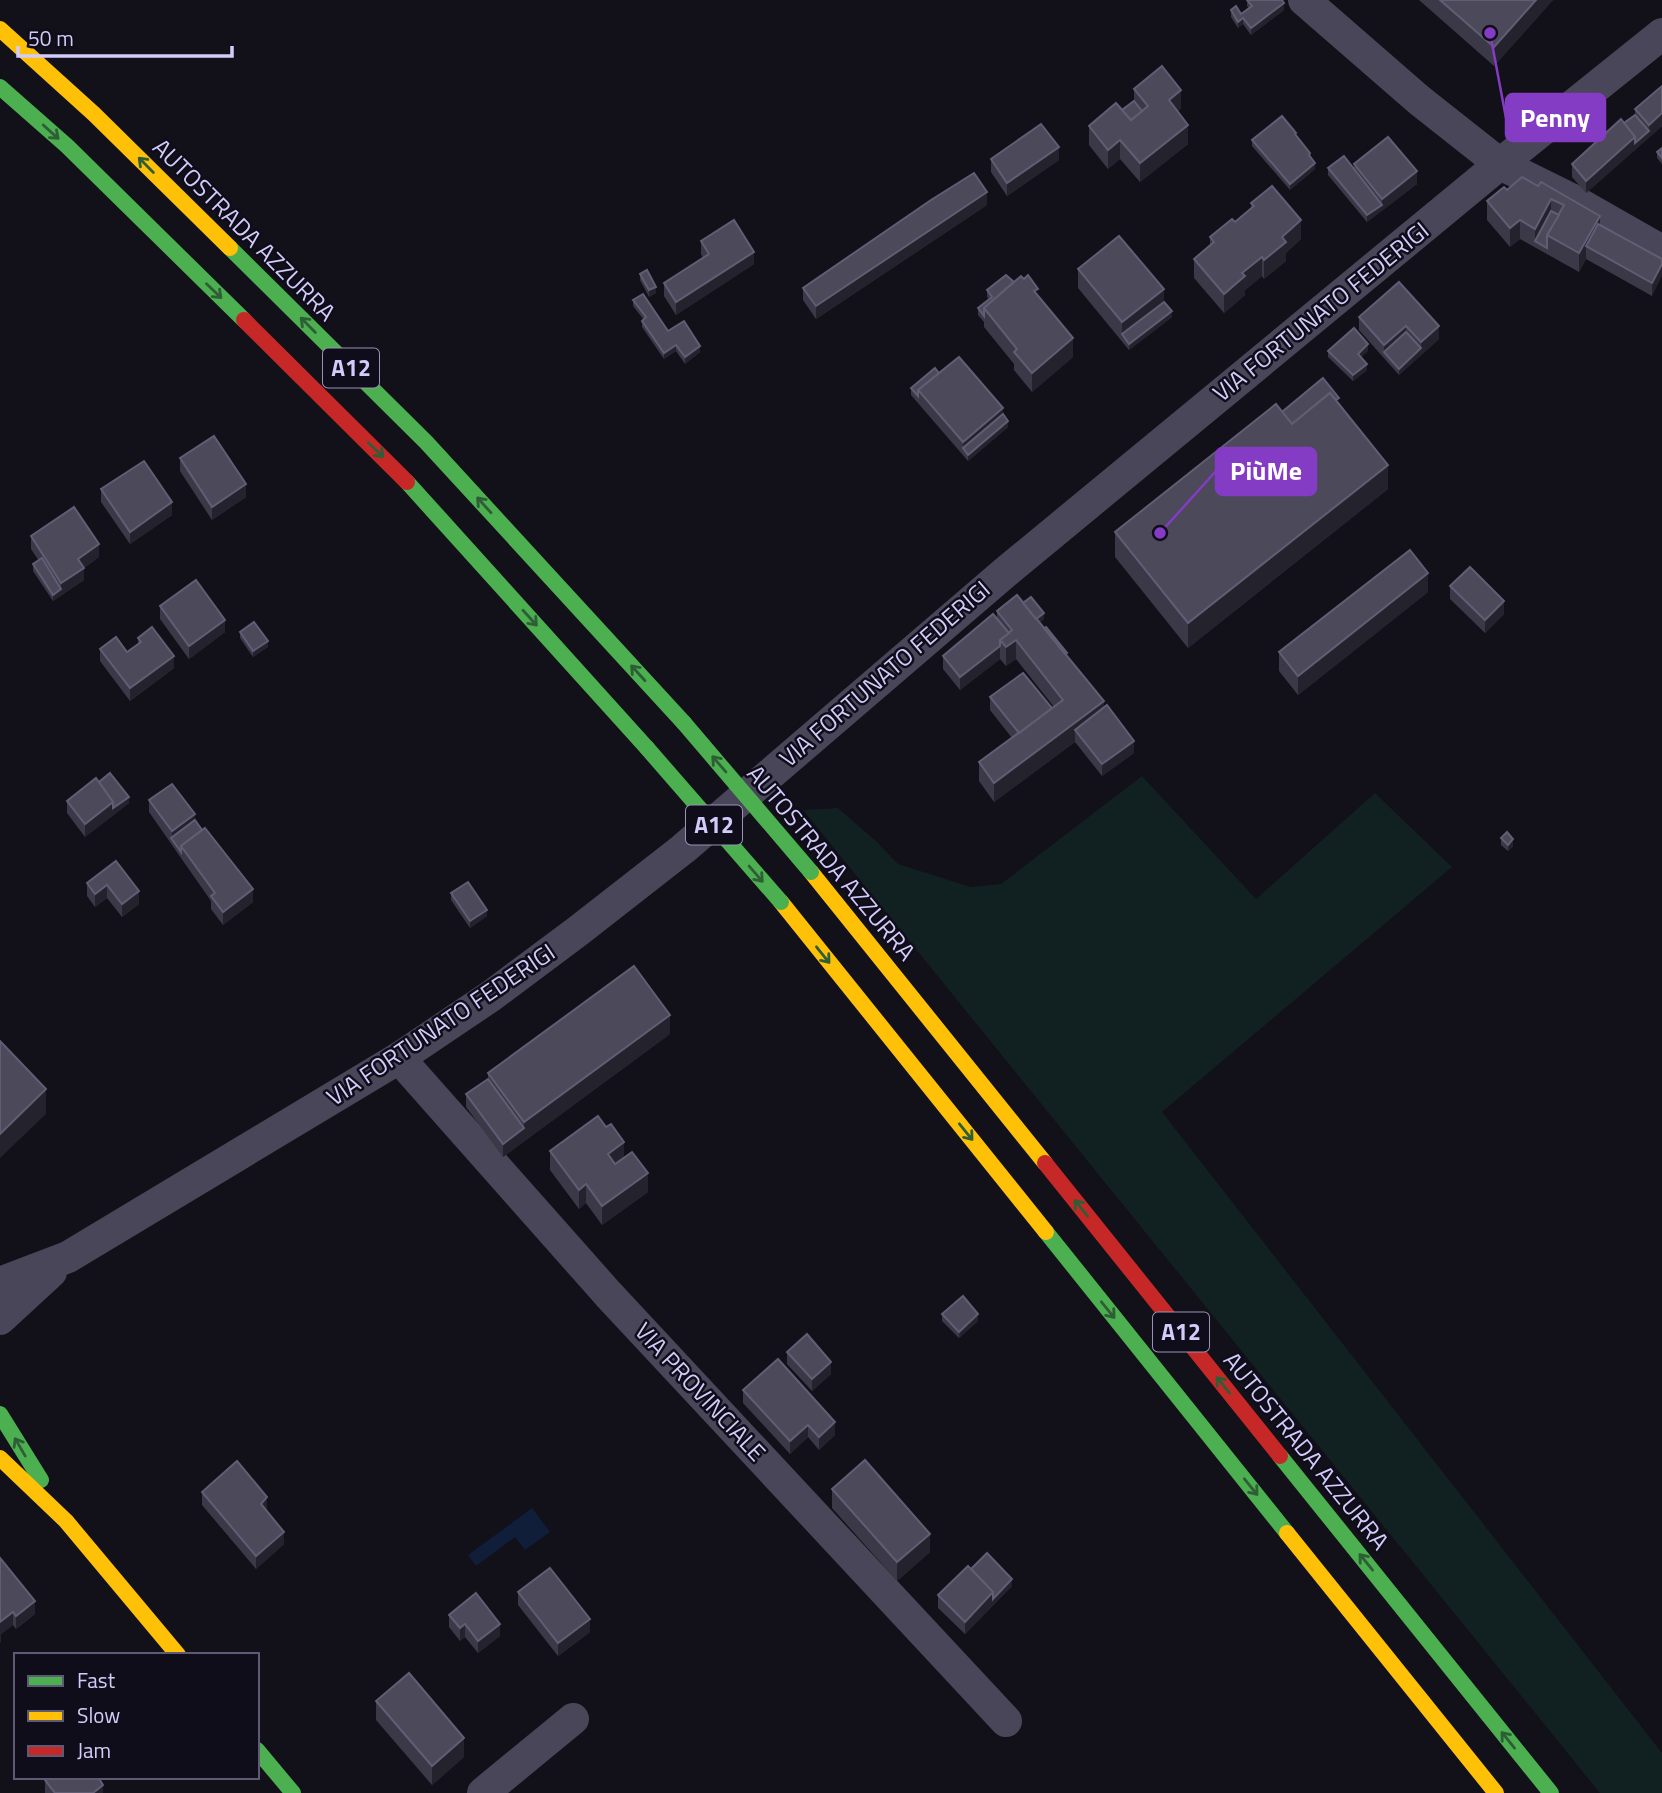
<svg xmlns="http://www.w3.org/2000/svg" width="1662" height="1793" viewBox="0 0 1662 1793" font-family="'Titillium Web',sans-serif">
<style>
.green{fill:#112122}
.water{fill:#101e39}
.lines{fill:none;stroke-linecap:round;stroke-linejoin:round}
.street{stroke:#484658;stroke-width:32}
.fast{stroke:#4caf50;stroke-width:16}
.slow{stroke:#ffc107;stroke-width:16}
.jam{stroke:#c62828;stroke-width:16}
.fast-bridge{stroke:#4caf50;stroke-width:16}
.wall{fill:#3b3947}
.shaded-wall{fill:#24222c}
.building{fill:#4c495b;stroke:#615d74;stroke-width:2}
.oneway{stroke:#2e5e36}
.labels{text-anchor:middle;stroke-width:5;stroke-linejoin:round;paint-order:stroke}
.shield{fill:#100d1b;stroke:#9893b7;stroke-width:2}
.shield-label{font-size:23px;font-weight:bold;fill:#d3ccfa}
.street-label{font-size:24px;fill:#d3ccfa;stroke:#100d1b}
.leader{fill:none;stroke:#843cc5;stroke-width:2.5}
.callout-dot{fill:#843cc5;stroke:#100d1b;stroke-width:2.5}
.callout{fill:#843cc5;stroke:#843cc5;stroke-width:2.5}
.callout-label{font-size:26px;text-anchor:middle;font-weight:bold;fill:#fff}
</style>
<rect width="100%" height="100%" fill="#121018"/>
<!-- green -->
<path class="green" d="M1142,776L1256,899L1375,793L1452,867L1162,1112L1662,1753V1793H1600L803,810L838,808L876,841L898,864L971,887L1001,884Z"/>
<!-- water -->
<path class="water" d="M532,1508L550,1532L525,1550L515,1537L476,1566L468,1555Z"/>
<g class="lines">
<!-- street -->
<g class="street">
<path d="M1304,0L1419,100L1500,164L1569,198L1662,251"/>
<path d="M399,1058L608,1294L1006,1721"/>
<path d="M0,1283L68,1257L399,1058L491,996L578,931L683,849L1008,570L1500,164L1662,34"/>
<path d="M0,1319L51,1272"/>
<path d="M483,1793L573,1719"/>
</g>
<!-- fast -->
<g class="fast">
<path d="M0,87L67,146L244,320"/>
<path d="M230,248L426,442L684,723"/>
<path d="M407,482L647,748"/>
<path d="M1046,1232L1287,1533"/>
<path d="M0,1414L41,1480"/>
<path d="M1280,1456L1551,1793"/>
<path d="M257,1750L293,1793"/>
</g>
<!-- slow -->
<g class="slow">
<path d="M0,29L94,114L230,248"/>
<path d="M811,872L1045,1163"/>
<path d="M781,902L1046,1232"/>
<path d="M0,1458L66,1521L178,1655"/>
<path d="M1287,1533L1496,1793"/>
</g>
<!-- jam -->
<g class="jam">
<path d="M244,320L407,482"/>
<path d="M1045,1163L1280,1456"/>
</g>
<!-- fast-bridge -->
<g class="fast-bridge">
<path d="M684,723L811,872"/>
<path d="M647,748L781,902"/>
</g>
</g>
<!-- wall -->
<g class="wall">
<path d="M1247,0L1284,10L1251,35L1243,24L1238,28L1231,17V10L1241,14L1249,9L1247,6Z"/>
<path d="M1419,0H1553L1494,66Z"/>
<path d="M1662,86V126L1586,193L1572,177V164L1635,115V109Z"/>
<path d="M1134,89L1181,108L1178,111L1188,144L1140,182L1120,159L1108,169L1089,145V126L1122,110L1134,101Z"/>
<path d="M1296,136L1310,157L1315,169L1290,190L1252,146V140Z"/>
<path d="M1662,148V164L1657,158V152Z"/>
<path d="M991,159L1059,160L1007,196L991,172Z"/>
<path d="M1354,164L1417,184L1367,222L1328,175V168L1354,169Z"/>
<path d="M1522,177L1600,225L1662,259L1652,296L1586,259L1579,272L1520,239L1510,247L1487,220V201L1507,190Z"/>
<path d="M1251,203L1301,239L1286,253V261L1264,279L1262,276L1245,290V295L1224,313L1194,278V259L1210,245V237L1235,222L1251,209Z"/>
<path d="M987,205L816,319L803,300V288Z"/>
<path d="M701,241L754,264L676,315L664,296V283L703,258L701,254Z"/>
<path d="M1078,269L1164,302L1172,317L1129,350L1078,288Z"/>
<path d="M640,274L656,293L649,297L640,280Z"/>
<path d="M1014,282L1038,296L1073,357L1032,392L1014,370V364L984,327V322L978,315V308L989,299L987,297V290Z"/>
<path d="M1399,282L1439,339L1399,375L1359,330V317Z"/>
<path d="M633,300L668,331L700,352L685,364L676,351L664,359L642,327V321L644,320L633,306Z"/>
<path d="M1328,351H1368L1361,357L1367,370L1353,381L1328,357Z"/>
<path d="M939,373L1003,414L1008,427L968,461L911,395V388Z"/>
<path d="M1339,404L1388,489L1188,648L1115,557V532L1282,412Z"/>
<path d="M180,458L246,497L212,520L180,471Z"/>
<path d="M101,489L172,515L130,544L101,502Z"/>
<path d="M31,536L99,557L84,568V580L53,601L33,571V564L39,561L31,549Z"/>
<path d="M1450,586L1504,614L1485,633L1450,599Z"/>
<path d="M1428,592L1298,695L1279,671V652Z"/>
<path d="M1023,603L1044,619L1039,623L1067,656L1104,707L1134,753L1102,776L1075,742L994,802L979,781V762L1012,738L990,710V697L1052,708L1054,707L1016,659L1006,666L1000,659L960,690L943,669V656L997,618V611Z"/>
<path d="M160,606L225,632L189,659L160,619Z"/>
<path d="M240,632L268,647L253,657L240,638Z"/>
<path d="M138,638L174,668L130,701L100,661V649L127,652L138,644Z"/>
<path d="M99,782L129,803L85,837L67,813V801Z"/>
<path d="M149,800L195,820L253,902L223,925L211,909V901L149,812Z"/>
<path d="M1501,838L1513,846L1508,851L1501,845Z"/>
<path d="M116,861L139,904L122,917L107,898L95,907L87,896V883Z"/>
<path d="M451,893L487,916L470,928L451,900Z"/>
<path d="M670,1034L503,1157L466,1107V1094L488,1079V1073Z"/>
<path d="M550,1151L624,1157L648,1192L602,1225L586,1203L579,1209L550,1170Z"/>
<path d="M942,1314L978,1321L959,1338L942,1321Z"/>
<path d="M787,1352L831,1374L812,1391L787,1364Z"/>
<path d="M743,1390L835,1435L819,1450L808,1437L790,1454L743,1403Z"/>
<path d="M832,1489L930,1552L897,1581L832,1508Z"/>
<path d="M202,1492L266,1510L284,1544L256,1569L202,1505Z"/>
<path d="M0,1558L35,1614L16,1629L13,1625L1,1634V1641L0,1642Z"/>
<path d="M971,1569L1012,1586L965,1634L938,1608V1595Z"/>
<path d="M518,1592L590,1632L558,1656L518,1605Z"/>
<path d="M449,1615L500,1636L478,1653L465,1637L460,1641L449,1627Z"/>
<path d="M376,1701L464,1757L432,1785L376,1720Z"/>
<path d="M99,1779L103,1793H45V1780Z"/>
</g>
<!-- shaded-wall -->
<g class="shaded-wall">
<path d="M1536,0H1553L1494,66V47Z"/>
<path d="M1284,3V10L1251,35V28Z"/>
<path d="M1243,18V24L1238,28V22Z"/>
<path d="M1181,90V108L1169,119V100Z"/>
<path d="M1662,113V126L1635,150V143L1649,131V125Z"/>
<path d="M1188,125V144L1140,182V163Z"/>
<path d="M1635,137V150L1586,193V181Z"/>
<path d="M1120,140V159L1108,169V150Z"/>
<path d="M1059,147V160L1007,196V183Z"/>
<path d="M1315,163V169L1290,190V184Z"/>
<path d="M1417,171V184L1367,222V215L1382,205V199Z"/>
<path d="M987,192V205L816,319V306Z"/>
<path d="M1551,199V217L1535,241V229Z"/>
<path d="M1600,216V235L1586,246V259L1579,272V253Z"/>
<path d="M1301,220V239L1286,253V261L1264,279V260L1282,237Z"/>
<path d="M1520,220V239L1510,247V228Z"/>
<path d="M754,252V264L676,315V302Z"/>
<path d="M1262,257V276L1245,290V295L1224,313V294L1242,273Z"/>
<path d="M1662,264V276L1652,296V283Z"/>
<path d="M656,287V293L649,297V290Z"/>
<path d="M1164,289V308L1122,334V322Z"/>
<path d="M1172,311V317L1129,350V344Z"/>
<path d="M1406,326V339L1384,352V345Z"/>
<path d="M1439,326V339L1399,375V369L1421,348V342Z"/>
<path d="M1073,338V357L1032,392V373Z"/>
<path d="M1368,344V351L1358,360V354Z"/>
<path d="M676,345V351L664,359V353Z"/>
<path d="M700,346V352L685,364V357Z"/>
<path d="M1367,364V370L1353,381V375Z"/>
<path d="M1003,408V421L963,448V442Z"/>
<path d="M1008,421V427L968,461V455Z"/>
<path d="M1388,465V489L1188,648V623Z"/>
<path d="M246,484V497L212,520V507Z"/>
<path d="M172,502V515L130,544V532Z"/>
<path d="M99,544V557L84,568V580L53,601V595L61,589V583L78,559Z"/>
<path d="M1428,573V592L1298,695V676Z"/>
<path d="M1504,601V614L1485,633V620Z"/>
<path d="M1044,613V619L1029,631V625Z"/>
<path d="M225,620V632L189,659V646Z"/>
<path d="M1016,640V659L1006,666V647Z"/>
<path d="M268,641V647L253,657V651Z"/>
<path d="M1000,646V659L960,690V677Z"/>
<path d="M174,656V668L130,701V688Z"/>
<path d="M1104,701V720L1075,730V742L994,802V783Z"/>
<path d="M1134,741V753L1102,776V764Z"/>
<path d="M129,797V803L85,837V824L113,802Z"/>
<path d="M195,814V827L172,840V831Z"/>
<path d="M1513,839V846L1508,851V845Z"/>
<path d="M107,885V898L95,907V894Z"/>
<path d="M253,889V902L223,925V912Z"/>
<path d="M139,891V904L122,917V904Z"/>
<path d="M487,910V916L470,928V921Z"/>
<path d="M670,1015V1034L503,1157V1144L524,1128V1122Z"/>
<path d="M46,1089V1114L0,1158V1134Z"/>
<path d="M624,1142V1161L608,1173V1154Z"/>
<path d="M648,1173V1192L602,1225V1206Z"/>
<path d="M586,1184V1203L579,1209V1190Z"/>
<path d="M978,1314V1321L959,1338V1332Z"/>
<path d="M831,1362V1374L812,1391V1379Z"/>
<path d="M835,1422V1435L819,1450V1437Z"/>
<path d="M808,1425V1437L790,1454V1441Z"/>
<path d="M267,1497V1510L261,1504Z"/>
<path d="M284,1532V1544L256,1569V1556Z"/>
<path d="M930,1534V1552L897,1581V1562Z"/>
<path d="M1012,1579V1586L965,1634V1622L993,1592Z"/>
<path d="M35,1601V1614L16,1629V1616Z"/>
<path d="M13,1612V1625L1,1634V1641L0,1642V1622Z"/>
<path d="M590,1619V1632L558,1656V1643Z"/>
<path d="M465,1624V1637L460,1641V1628Z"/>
<path d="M500,1624V1636L478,1653V1641Z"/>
<path d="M464,1738V1757L432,1785V1766Z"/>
<path d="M103,1785V1793H93Z"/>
</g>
<!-- building -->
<g class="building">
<path d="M1247,0H1282L1284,3L1251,28L1243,18L1238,22L1231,10L1236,6L1241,14L1252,6Z"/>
<path d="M1440,0H1536L1494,47Z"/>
<path d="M1162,66L1181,90L1169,100L1188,125L1140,163L1120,140L1108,150L1089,126L1116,103L1131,120L1148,106L1134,89Z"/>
<path d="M1662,86V113L1649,125L1635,109Z"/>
<path d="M1134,101L1142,111L1131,120L1122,110Z"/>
<path d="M1635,115L1649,131L1635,143V137L1624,123Z"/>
<path d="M1282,116L1296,133L1295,134L1310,153L1309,155L1315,163L1290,184L1252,140Z"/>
<path d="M1621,119L1635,137L1586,181L1572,164Z"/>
<path d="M1041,124L1059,147L1007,183L991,159Z"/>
<path d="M1388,137L1417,171L1382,199L1354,164Z"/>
<path d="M1662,148V158L1657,152Z"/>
<path d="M1344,156L1382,205L1367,215L1328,168Z"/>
<path d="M974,173L987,192L816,306L803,288L931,200Z"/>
<path d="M1522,177L1538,186L1541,182L1600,216L1579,253L1547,235L1564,205L1551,199L1535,229L1520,220L1510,228L1487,201L1504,187L1507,190Z"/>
<path d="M1272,186L1301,220L1282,237L1286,242L1264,260L1262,257L1242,273L1245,276L1224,294L1194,259L1214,242L1210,237L1232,219L1235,222L1254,206L1251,203Z"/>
<path d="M1551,211L1559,215L1547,235V248L1535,241Z"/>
<path d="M734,220L754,252L676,302L664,283L709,254L701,241Z"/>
<path d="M1598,224L1662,259V264L1652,283L1586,246Z"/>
<path d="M1119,236L1164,289L1122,322L1078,269Z"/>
<path d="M647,270L656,287L649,290L640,274Z"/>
<path d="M1006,275L1014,282L984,308V316L978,308L992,297L987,290Z"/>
<path d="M1028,275L1038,289L1034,291L1073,338L1032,373L1014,352L1017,349L984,308L1021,276L1024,279Z"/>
<path d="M1399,282L1439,326L1421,342L1406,326L1384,345L1359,317Z"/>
<path d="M643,294L668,331L684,321L700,346L685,357L676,345L664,353L642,321L646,317L633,300Z"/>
<path d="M1164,302L1172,311L1129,344L1122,334Z"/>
<path d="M1354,328L1368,344L1358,354L1367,364L1353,375L1328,351Z"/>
<path d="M1406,332L1421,348L1399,369L1384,352Z"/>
<path d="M959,357L1003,408L963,442L918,390Z"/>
<path d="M935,368L939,373L918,390V396L911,388Z"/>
<path d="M1323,378L1339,398L1336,400L1330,393L1292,424L1282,412Z"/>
<path d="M1330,393L1388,465L1188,623L1115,532L1276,404L1292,424Z"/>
<path d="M1003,414L1008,421L968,455L963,448Z"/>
<path d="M214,436L246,484L212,507L180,458Z"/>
<path d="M144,461L172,502L130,532L101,489Z"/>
<path d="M74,507L99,544L78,559L84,568L61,583L31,536Z"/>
<path d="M1410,550L1428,573L1298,676L1279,652Z"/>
<path d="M42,558L61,589L53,595L33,564Z"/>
<path d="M1470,567L1504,601L1485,620L1450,586Z"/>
<path d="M196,580L225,620L189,646L160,606Z"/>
<path d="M1017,595L1104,701L994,783L979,762L1063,700L1016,640L1006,647L1000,640L1012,630L997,611Z"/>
<path d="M1031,597L1044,613L1036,619L1023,603Z"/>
<path d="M993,614L1009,633L1000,640V646L960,677L943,656Z"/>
<path d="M254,622L268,641L253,651L240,632Z"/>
<path d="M152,627L174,656L130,688L100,649L116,637L127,652L141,642L138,638Z"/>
<path d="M1046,627L1067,653L1065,654L1044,628Z"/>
<path d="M1023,673L1052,708L1019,733L990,697Z"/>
<path d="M1107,705L1134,741L1102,764L1075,730Z"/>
<path d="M110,773L129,797L113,808V802L99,782Z"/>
<path d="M96,778L113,802L85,824L67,801Z"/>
<path d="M172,784L195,814L172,831L149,800Z"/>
<path d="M195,820L202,830L181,846V852L171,838Z"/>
<path d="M205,828L253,889L223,912L211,896L215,893L181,846Z"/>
<path d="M1507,832L1513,839L1508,845L1501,838Z"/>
<path d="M116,861L139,891L122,904L107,885L95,894L87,883Z"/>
<path d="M468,882L487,910L470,921L451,893Z"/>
<path d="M634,966L670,1015L524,1122L488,1073Z"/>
<path d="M0,1041L46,1089L0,1134Z"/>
<path d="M488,1079L524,1128L503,1144L466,1094Z"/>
<path d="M598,1116L606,1127L611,1124L624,1142L608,1154L615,1164L632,1152L648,1173L602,1206L586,1184L579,1190L550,1151Z"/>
<path d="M963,1296L978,1314L959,1332L942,1314Z"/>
<path d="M807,1334L831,1362L812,1379L787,1352Z"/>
<path d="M778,1359L835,1422L819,1437L808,1425L790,1441L743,1390Z"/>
<path d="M865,1460L930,1534L897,1562L832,1489Z"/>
<path d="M237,1461L267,1497L261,1504L284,1532L256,1556L202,1492Z"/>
<path d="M987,1553L1012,1579L993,1599V1592L971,1569Z"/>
<path d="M0,1558L35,1601L16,1616L13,1612L0,1622Z"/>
<path d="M968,1566L993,1592L965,1622L938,1595Z"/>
<path d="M550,1568L590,1619L558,1643L518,1592Z"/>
<path d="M476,1593L500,1624L478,1641L465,1624L460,1628L449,1615Z"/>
<path d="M409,1673L464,1738L432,1766L376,1701Z"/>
<path d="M48,1777H98L103,1785L93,1793H55L45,1780Z"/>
</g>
<!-- one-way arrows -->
<defs><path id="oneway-shaft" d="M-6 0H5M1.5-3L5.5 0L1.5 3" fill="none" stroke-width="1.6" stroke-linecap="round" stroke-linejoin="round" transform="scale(1.75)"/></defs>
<g class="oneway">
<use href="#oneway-shaft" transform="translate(51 132) rotate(42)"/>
<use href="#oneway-shaft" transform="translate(146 165) rotate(-135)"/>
<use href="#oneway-shaft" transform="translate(214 291) rotate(44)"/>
<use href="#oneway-shaft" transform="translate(308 325) rotate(-135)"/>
<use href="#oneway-shaft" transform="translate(376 450) rotate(44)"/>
<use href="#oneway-shaft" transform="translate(484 505) rotate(-132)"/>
<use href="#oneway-shaft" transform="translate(530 618) rotate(48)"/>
<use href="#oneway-shaft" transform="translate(638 673) rotate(-132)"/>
<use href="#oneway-shaft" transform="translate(719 764) rotate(-131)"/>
<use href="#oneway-shaft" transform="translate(756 874) rotate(49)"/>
<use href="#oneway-shaft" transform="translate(823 955) rotate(51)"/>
<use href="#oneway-shaft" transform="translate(966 1132) rotate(51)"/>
<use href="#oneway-shaft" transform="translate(1081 1208) rotate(-129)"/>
<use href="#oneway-shaft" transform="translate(1108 1310) rotate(51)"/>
<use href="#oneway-shaft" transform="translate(1223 1385) rotate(-129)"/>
<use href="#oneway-shaft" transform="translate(20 1447) rotate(-120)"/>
<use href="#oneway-shaft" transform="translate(1251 1487) rotate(51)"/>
<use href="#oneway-shaft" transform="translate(1366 1562) rotate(-129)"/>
<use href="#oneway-shaft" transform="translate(1508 1740) rotate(-129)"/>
</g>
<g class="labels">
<!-- shield labels -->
<g class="shield">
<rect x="323" y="348.5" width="56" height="39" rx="5"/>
<rect x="686" y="805.5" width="56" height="39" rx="5"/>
<rect x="1153" y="1312.5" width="56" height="39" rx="5"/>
</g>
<g class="shield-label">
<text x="351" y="376">A12</text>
<text x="714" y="833">A12</text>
<text x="1181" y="1340">A12</text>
</g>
<!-- street labels -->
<g class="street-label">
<text transform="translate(244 230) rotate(45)" y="8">AUTOSTRADA AZZURRA</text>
<text transform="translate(1321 312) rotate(-39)" y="8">VIA FORTUNATO FEDERIGI</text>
<text transform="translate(885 674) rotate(-41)" y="8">VIA FORTUNATO FEDERIGI</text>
<text transform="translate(831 863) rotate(50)" y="8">AUTOSTRADA AZZURRA</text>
<text transform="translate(441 1025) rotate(-34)" y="8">VIA FORTUNATO FEDERIGI</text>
<text transform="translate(700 1392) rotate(47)" y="8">VIA PROVINCIALE</text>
<text transform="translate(1306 1451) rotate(51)" y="8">AUTOSTRADA AZZURRA</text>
</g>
</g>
<!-- callouts -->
<path class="leader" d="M1490 33L1506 118M1160 533L1216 471"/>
<g class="callout-dot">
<circle cx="1490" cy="33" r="7"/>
<circle cx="1160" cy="533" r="7"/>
</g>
<g class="callout">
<rect x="1506" y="94" width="99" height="47" rx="7"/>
<rect x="1216" y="448" width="100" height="47" rx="7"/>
</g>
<g class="callout-label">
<text x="1555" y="127">Penny</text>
<text x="1266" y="480">PiùMe</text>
</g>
<!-- legend -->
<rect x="14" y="1653" width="245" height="126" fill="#100d1b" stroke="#5e5974" stroke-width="2"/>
<rect x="28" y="1676" width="35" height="10" fill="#4caf50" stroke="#5e5974" stroke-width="2"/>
<text x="77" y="1688" font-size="21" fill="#d3ccfa">Fast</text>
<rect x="28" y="1711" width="35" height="10" fill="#ffc107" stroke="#5e5974" stroke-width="2"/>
<text x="77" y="1723" font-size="21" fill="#d3ccfa">Slow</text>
<rect x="28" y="1746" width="35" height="10" fill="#c62828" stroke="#5e5974" stroke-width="2"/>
<text x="77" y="1758" font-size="21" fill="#d3ccfa">Jam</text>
<!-- scale -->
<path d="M18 46v10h214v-10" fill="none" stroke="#d3ccfa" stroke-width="3.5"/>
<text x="28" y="46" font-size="21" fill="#d3ccfa" stroke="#100d1b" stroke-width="5" paint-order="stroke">50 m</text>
</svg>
